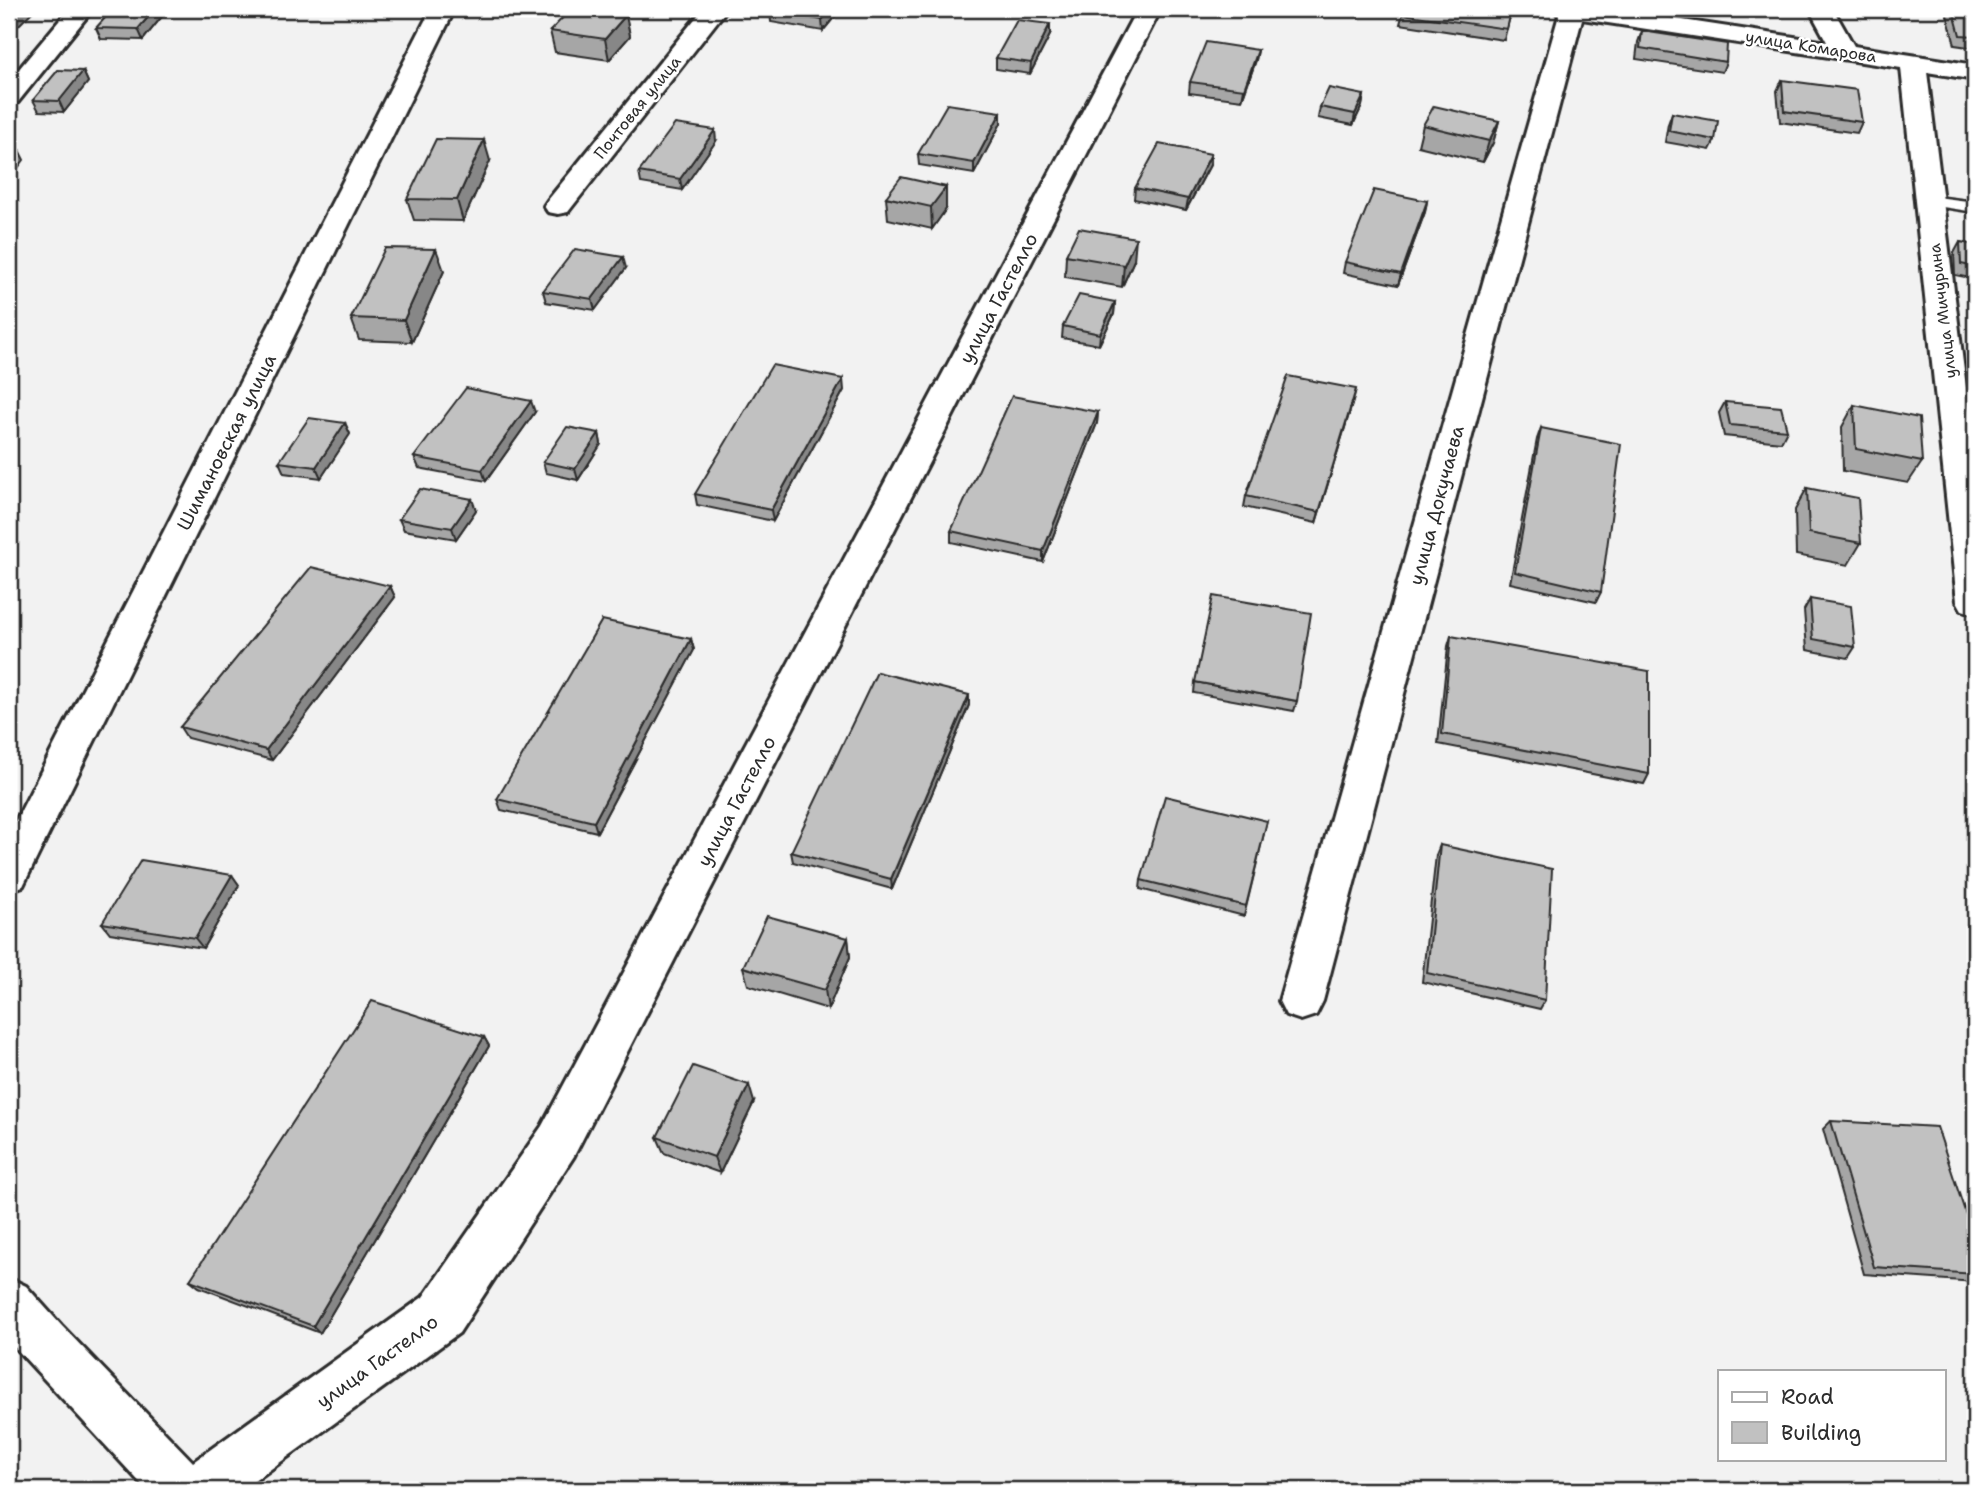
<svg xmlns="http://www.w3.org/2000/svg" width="1984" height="1499" viewBox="0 0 1984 1499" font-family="'Shantell Sans',sans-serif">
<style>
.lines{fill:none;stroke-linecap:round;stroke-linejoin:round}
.service-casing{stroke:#2b2b2b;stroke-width:5}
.minor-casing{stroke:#2b2b2b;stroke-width:6}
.service{fill:#fff;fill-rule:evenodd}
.minor{fill:#fff;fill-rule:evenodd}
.wall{fill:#a6a6a6;stroke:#2b2b2b;stroke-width:2}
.shaded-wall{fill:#878787;stroke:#2b2b2b;stroke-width:2}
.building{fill:#c1c1c1;stroke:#2b2b2b;stroke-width:2}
.labels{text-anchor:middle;stroke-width:5;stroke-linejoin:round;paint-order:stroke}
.far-street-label{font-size:16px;fill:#2b2b2b;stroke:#fff}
.street-label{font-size:19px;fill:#2b2b2b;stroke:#fff}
</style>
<rect width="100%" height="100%" fill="#f2f2f2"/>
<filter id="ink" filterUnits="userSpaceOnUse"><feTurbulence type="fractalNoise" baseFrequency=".0143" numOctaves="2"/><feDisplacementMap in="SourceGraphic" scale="14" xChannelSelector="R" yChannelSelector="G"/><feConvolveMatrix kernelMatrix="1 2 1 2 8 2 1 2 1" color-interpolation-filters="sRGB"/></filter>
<g filter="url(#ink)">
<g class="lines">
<defs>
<path id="service" d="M1929,196L1975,202V212L1923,204L1921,201Z"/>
<g id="minor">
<path d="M69,9H93L18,102L9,105V81Z"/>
<path d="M431,9H455L23,886L9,891V834Z"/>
<path d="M703,9H727L568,212L558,214L548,212L544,206L548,200Z"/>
<path d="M1137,9H1161L574,1156L459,1333L242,1490H147L9,1341V1278L26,1286L61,1325L193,1462L423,1297L542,1126Z"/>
<path d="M1552,9H1610L1827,42L1809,9H1833L1854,46L1975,65V80L1927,72L1975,460V614L1962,610L1957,601L1901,68L1582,19L1323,1001L1316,1015L1301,1020L1286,1015L1279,1001L1559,15Z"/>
</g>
</defs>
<!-- service casing -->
<use href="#service" class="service-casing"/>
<!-- minor casing -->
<use href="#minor" class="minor-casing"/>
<!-- service -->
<use href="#service" class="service"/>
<!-- minor -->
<use href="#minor" class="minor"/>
</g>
<!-- wall -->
<g class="wall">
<path d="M113,9H168L143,40L101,39L96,28Z"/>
<path d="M772,9H841L823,31L771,22L770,11Z"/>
<path d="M1286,9H1332L1330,16Z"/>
<path d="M1404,9L1511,12L1504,40L1400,24Z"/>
<path d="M1950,9H1975V48L1955,45L1947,15Z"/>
<path d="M626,15L630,36L609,60L555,52L550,31Z"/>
<path d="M1642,31L1726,62L1722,72L1636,59L1638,42Z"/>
<path d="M1050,35L1030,74L996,69V58Z"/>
<path d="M1258,50L1256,60L1242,100L1189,93L1190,82Z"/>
<path d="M83,71L88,82L64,112L39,111L33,100Z"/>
<path d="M1782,80L1862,122L1857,133L1780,122L1777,91Z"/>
<path d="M1364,95L1362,106L1353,125L1318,118L1320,107Z"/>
<path d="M1001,112V123L974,174L919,165L918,154Z"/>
<path d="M1672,113L1715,140L1710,150L1665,142L1668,124Z"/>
<path d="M1499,121L1493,143L1483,162L1418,146L1423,125Z"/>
<path d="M716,141L682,190L641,183L639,172Z"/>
<path d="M1211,154L1210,165L1186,210L1134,199L1135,188Z"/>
<path d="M490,161L463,221L414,220L407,199Z"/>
<path d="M886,197L946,209L932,229L888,219Z"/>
<path d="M1427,201L1425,212L1398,285L1343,273L1345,262Z"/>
<path d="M1960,242L1975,245V279L1955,275L1954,253Z"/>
<path d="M1066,255L1134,260L1122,287L1065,277Z"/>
<path d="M626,268L595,310L546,302L543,291Z"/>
<path d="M444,271L412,342L359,340L351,318Z"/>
<path d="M1115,302L1114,314L1099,345L1062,338L1063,326Z"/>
<path d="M844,390L773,521L697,505L695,494Z"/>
<path d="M1353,401L1316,523L1244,507L1246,496Z"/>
<path d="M1725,402L1787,430L1781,442L1724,436L1719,413Z"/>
<path d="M1854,405L1922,462L1908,483L1843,471L1842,427Z"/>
<path d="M535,412L486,481L419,468L414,457Z"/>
<path d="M1098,412L1097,423L1043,562L951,542V531Z"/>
<path d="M345,423L350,434L321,478L284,473L279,462Z"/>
<path d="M1541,428L1601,592L1596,602L1510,583L1537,439Z"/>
<path d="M599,433L601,444L578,480L546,473L543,462Z"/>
<path d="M1807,488L1861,543L1848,565L1796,555L1795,510Z"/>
<path d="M476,510L456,539L404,530L399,519Z"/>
<path d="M390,586L395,597L272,760L187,738L180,727Z"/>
<path d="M1810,599L1855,647L1848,658L1807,650L1804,610Z"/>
<path d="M1451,636L1649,774L1644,784L1438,744L1448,646Z"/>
<path d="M691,639L694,650L597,832L501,810L497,799Z"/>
<path d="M1195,682L1297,701L1294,711L1194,693Z"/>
<path d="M969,705L892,889L793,862L791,852Z"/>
<path d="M1267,821L1244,916L1140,889L1141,880Z"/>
<path d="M1440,845L1545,1000L1540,1009L1422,982L1436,855Z"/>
<path d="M232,875L239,885L203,948L110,933L102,923Z"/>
<path d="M848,938L850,957L828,1009L748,985L743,967Z"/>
<path d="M484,1037L489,1046L320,1333L199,1287L190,1280Z"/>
<path d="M754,1102L720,1173L664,1153L657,1137Z"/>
<path d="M1831,1121L1975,1242V1282L1864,1274L1823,1129Z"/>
</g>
<!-- shaded-wall -->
<g class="shaded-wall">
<path d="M19,9H35L12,32L9,26V19Z"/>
<path d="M155,9H168L143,40L138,29Z"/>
<path d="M831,9H841L823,31L822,20Z"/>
<path d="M626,15L630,36L609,60L605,39Z"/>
<path d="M1050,24V35L1030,74L1031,63Z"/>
<path d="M1258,50L1256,60L1242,100L1244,89Z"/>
<path d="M83,71L88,82L64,112L59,101Z"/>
<path d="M1364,95L1362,106L1353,125L1355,114Z"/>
<path d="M1001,112V123L974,174V163Z"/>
<path d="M1499,121L1493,143L1483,162L1489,141Z"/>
<path d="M715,130L716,141L682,190L680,179Z"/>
<path d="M484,140L490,161L463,221L457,200Z"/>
<path d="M19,150L24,160L9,180V162Z"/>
<path d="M1211,154L1210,165L1186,210L1188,199Z"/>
<path d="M946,187V209L932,229L931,207Z"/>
<path d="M1427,201L1425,212L1398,285L1401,274Z"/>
<path d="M1136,238L1134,260L1122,287L1124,265Z"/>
<path d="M436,249L444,271L412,342L404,320Z"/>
<path d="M623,257L626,268L595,310L592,299Z"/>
<path d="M1115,302L1114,314L1099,345L1100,334Z"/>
<path d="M843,379L844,390L773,521L771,510Z"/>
<path d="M1356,389L1353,401L1316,523L1319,512Z"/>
<path d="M531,401L535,412L486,481L482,470Z"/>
<path d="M1098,412L1097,423L1043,562V551Z"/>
<path d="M345,423L350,434L321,478L316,467Z"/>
<path d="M599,433L601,444L578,480L575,469Z"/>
<path d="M472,499L476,510L456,539L452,528Z"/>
<path d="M390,586L395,597L272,760L266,750Z"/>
<path d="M691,639L694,650L597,832L594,822Z"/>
<path d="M969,695V705L892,889L891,879Z"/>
<path d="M232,875L239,885L203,948L195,938Z"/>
<path d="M848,938L850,957L828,1009L825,990Z"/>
<path d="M484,1037L489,1046L320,1333L313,1326Z"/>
<path d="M749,1085L754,1102L720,1173L714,1157Z"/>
</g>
<!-- building -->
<g class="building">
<path d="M9,9H19L9,19Z"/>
<path d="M113,9H155L138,29L96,28Z"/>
<path d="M571,9H585L626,15L605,39L550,31Z"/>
<path d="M772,9H831L822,20L770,11Z"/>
<path d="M1404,9H1488L1511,12L1507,29L1402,14Z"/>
<path d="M1953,9H1975V36L1960,35Z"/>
<path d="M1017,20L1050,24L1031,63L996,58Z"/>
<path d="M1642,31L1727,44L1726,62L1640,48Z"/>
<path d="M1206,42L1258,50L1244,89L1190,82Z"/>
<path d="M58,70L83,71L59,101L33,100Z"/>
<path d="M1782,80L1857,90L1862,122L1784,111Z"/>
<path d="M1329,88L1364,95L1355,114L1320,107Z"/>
<path d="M947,104L1001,112L974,163L918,154Z"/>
<path d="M1434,106L1499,121L1489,141L1423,125Z"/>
<path d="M1672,113L1718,121L1715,140L1669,131Z"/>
<path d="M675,124L715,130L680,179L639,172Z"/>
<path d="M436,139L484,140L457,200L407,199Z"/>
<path d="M1159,144L1211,154L1188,199L1135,188Z"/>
<path d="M9,149L19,150L9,162Z"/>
<path d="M901,177L946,187L931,207L886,197Z"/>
<path d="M1374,190L1427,201L1401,274L1345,262Z"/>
<path d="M1079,228L1136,238L1124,265L1066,255Z"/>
<path d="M1960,242L1975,245V267L1961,264Z"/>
<path d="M385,248L436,249L404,320L351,318Z"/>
<path d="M575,249L623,257L592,299L543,291Z"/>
<path d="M1079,295L1115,302L1100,334L1063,326Z"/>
<path d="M772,365L843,379L771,510L695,494Z"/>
<path d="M1288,376L1356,389L1319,512L1246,496Z"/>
<path d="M466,388L531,401L482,470L414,457Z"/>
<path d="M1012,396L1098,412L1043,551L951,531Z"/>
<path d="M1725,402L1781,407L1787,430L1730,425Z"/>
<path d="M1854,405L1919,418L1922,462L1856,449Z"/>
<path d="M309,418L345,423L316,467L279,462Z"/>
<path d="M567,427L599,433L575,469L543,462Z"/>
<path d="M1541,428L1621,444L1601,592L1515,572Z"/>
<path d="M1807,488L1858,498L1861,543L1809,533Z"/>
<path d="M420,489L472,499L452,528L399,519Z"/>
<path d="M311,567L390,586L266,750L180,727Z"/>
<path d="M1213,596L1311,613L1297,701L1195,682Z"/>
<path d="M1810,599L1851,606L1855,647L1813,639Z"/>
<path d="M602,620L691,639L594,822L497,799Z"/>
<path d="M1451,636L1649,671V774L1442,734Z"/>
<path d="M877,672L969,695L891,879L791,852Z"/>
<path d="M1165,796L1267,821L1246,906L1141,880Z"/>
<path d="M1440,845L1552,869L1545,1000L1427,973Z"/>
<path d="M141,860L232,875L195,938L102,923Z"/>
<path d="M767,916L848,938L825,990L743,967Z"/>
<path d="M372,1001L484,1037L313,1326L190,1280Z"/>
<path d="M693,1066L749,1085L714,1157L657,1137Z"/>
<path d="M1831,1121L1937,1127L1975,1242V1274L1874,1267Z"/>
</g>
</g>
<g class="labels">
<!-- far-street labels -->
<g class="far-street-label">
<text transform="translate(1811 46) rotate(9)" y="6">улица Комарова</text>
<text transform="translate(637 107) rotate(-51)" y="6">Почтовая улица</text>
<text transform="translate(1942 311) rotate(-97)" y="6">улица Мичурина</text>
</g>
<!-- street labels -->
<g class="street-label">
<text transform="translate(998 298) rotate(-62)" y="7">улица Гастелло</text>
<text transform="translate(226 442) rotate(-63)" y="7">Шимановская улица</text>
<text transform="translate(1436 505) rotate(-75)" y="7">улица Докучаева</text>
<text transform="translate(736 801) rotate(-62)" y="7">улица Гастелло</text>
<text transform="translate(377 1361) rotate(-36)" y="7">улица Гастелло</text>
</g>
</g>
<!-- margin -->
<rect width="1984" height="1499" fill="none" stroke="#fff" stroke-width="35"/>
<rect x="18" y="18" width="1949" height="1464" fill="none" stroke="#2b2b2b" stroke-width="2.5" filter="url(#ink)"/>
<!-- legend -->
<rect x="1718" y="1370" width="228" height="91" fill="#ffffff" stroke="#aaaaaa" stroke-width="2"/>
<rect x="1732" y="1392" width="35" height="10" fill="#ffffff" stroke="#aaaaaa" stroke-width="2"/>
<text x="1781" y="1404" font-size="21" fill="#2b2b2b">Road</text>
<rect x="1732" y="1422" width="35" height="21" fill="#c1c1c1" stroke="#aaaaaa" stroke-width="2"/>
<text x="1781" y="1440" font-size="21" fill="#2b2b2b">Building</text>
</svg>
